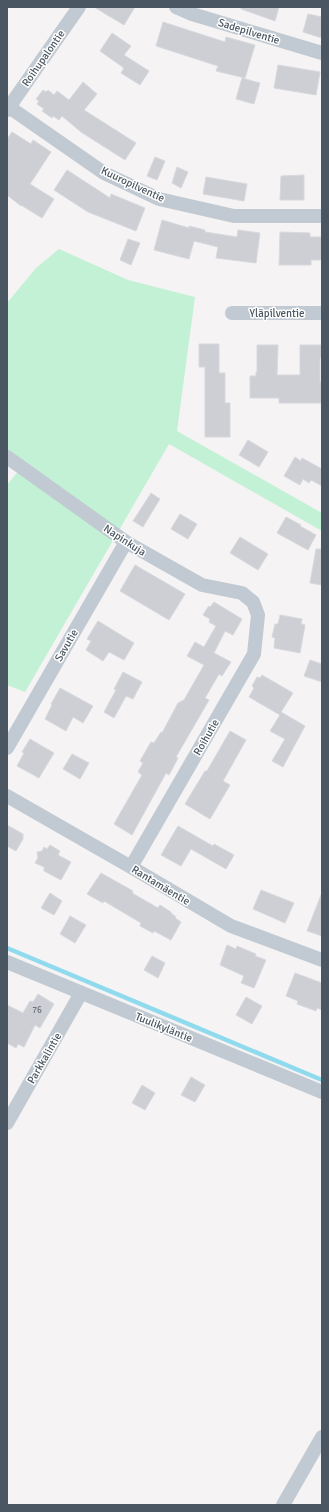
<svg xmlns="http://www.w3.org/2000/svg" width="329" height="1512" viewBox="0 0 329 1512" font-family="Signika,sans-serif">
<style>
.green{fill:#c3f1d5}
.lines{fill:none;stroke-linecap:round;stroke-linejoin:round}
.stream{stroke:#90daee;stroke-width:4.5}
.building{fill:#cdcfd5;stroke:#d7d9de}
.minor{stroke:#c1cad2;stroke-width:14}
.labels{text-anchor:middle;stroke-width:3;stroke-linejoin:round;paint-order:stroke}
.number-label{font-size:9px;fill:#6b747e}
.street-label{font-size:11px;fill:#4a5661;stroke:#fff}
</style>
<rect width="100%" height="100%" fill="#f5f3f3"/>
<!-- green -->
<path class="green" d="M59,249L128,280L195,297L177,431L322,513V531L169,444L25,692L7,685V485L24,464L7,453V303L36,268Z"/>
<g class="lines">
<!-- stream -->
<path class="stream" d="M7,948L322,1080"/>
</g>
<!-- building -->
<g class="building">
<path d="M94,7H135L124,25Z"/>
<path d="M241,7H279L275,21L241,9Z"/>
<path d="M308,14L322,17V38L303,32Z"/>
<path d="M163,22L225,42L226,37L255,45L245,78L216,71L218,66L156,46Z"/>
<path d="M112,33L131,46L124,55L149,71L140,85L121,73L124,68L100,51Z"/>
<path d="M278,65L320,72L316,95L274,88Z"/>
<path d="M242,78L260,83L254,104L236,99Z"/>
<path d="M83,82L97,94L84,110L136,143L125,160L81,132L62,116L59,120L53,116L52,118L42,111L44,109L37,104L39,101L36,99L43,90L46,92L48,90L54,95L57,91L69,100Z"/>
<path d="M12,132L31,144L33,140L51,152L30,184L54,199L42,218L21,205V206L7,195V139Z"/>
<path d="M155,157L165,161L157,180L147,176Z"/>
<path d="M177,167L188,172L181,188L172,183Z"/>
<path d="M67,170L110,198L111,194L145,208L136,231L88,212L54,190Z"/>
<path d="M304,175V200H280L281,176Z"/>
<path d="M206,177L247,184L244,201L203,194Z"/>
<path d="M162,220L189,228V226L205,230V232L237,237L238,230L260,233L256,263L216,258L218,247L194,241L189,259L154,250Z"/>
<path d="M280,232L310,233V237H322V260H311V265H279Z"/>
<path d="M128,239L140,243L131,265L120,260Z"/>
<path d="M199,344H219V373H225V403H230V437H205V367H199Z"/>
<path d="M257,345H278L277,375H300V345H322V358H320V382H322V403H279V398H250V376H256V372H257Z"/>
<path d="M248,440L268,452L259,467L239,455Z"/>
<path d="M295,457L301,461L302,458L322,469V486L311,480L309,483L303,479L300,485L284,476Z"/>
<path d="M151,493L160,499L143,527L133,521Z"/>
<path d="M180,514L197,524L188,539L171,529Z"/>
<path d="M286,517L301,525L300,526L316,535L308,550L277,533Z"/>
<path d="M240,537L268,554L258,570L230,553Z"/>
<path d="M316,549H322V585L310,583Z"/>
<path d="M135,565L185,594L169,620L120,591Z"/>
<path d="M214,602L242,619L233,635L225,631L214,653L231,662L222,676L219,674L205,698L209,700L176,757L178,758L169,775L166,773L132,835L114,824L142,775L138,772L143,763L140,761L151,742L154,743L161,732L162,733L178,703L184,700L204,665L187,656L195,642L204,647L216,626L209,622L210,619L203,615L208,607L211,606Z"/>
<path d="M280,615L302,619L301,624L305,625L300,653L274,648L275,638L272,637L275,624H278Z"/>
<path d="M98,621L134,643L124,660L109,652L103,661L86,650L91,641L87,639Z"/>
<path d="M310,660L322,664V682L304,676Z"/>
<path d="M123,672L142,682L133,699L126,696L114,718L104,712L116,690L114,689Z"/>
<path d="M262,675L293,693L281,712L305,726L283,767L272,761L285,739L270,731L280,715L249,697L254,688L252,686L257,677L260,678Z"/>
<path d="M60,688L93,706L83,723L73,717L66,731L45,719L52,705L51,704Z"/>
<path d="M230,731L246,740L223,781L230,785L210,819L185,804L205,771H207Z"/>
<path d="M30,739L54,753L39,778L17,766L24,753L22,752Z"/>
<path d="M72,754L89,763L80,779L63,769Z"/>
<path d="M7,825L23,834V839L16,851L7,846Z"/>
<path d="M178,826L213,846L214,844L234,855L226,869L191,849L181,866L161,855Z"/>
<path d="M50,845L60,851L58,855L71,862L61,880L44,871V867L35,863L38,858L37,852L42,851L44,847L47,849Z"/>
<path d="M101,873L133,891L132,893L158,908L160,905L171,912V913L176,917L175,918L181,922L171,940L154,931L153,933L140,926L141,923L104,901L103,903L87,894Z"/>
<path d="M261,890L294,903L285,923L253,909Z"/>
<path d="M50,893L62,901L54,915L41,908Z"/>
<path d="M321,895H322V936L307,931Z"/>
<path d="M70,916L86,925L75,943L60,934Z"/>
<path d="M227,945L236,949L237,946L256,954L255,956L266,960L254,988L241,983L244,976L220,965Z"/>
<path d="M152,956L165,963L158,978L144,970Z"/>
<path d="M295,973L322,983V1010L317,1008L316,1011L297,1004L298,1001L286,996Z"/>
<path d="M38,994L54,1004L40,1028L35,1025L24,1047L18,1044L16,1048L7,1043V1005L23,1013L30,1001L33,1002Z"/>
<path d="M246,997L262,1006L252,1024L236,1015Z"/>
<path d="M191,1077L205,1085L195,1102L181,1095Z"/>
<path d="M142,1085L155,1093L145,1110L132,1103Z"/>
</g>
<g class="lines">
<!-- minor -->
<g class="minor">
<path d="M176,7L192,14L322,53"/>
<path d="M9,107L104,173L159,199L234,216H322"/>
<path d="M7,110L79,7"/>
<path d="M232,313H322"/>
<path d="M7,457L126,542L202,585L242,593L253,602L258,615L254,654L131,867"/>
<path d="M7,748L126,542"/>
<path d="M7,796L131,867L231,926L322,960"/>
<path d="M7,962L322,1092"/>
<path d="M7,1123L81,993"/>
<path d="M283,1505L322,1437"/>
</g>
</g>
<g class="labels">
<!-- number labels -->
<g class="number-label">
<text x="37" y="1013">76</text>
</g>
<!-- street labels -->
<g class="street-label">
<text transform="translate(249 31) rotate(17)" y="4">Sadepilventie</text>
<text transform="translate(43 58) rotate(-55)" y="4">Roihupalontie</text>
<text transform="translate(133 184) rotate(25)" y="4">Kuuropilventie</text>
<text x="277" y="317">Yläpilventie</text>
<text transform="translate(125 540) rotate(33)" y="4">Napinkuja</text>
<text transform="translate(66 645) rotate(-60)" y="4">Savutie</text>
<text transform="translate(206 737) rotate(-60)" y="4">Roihutie</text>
<text transform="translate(161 885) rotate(31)" y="4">Rantamäentie</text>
<text transform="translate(164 1027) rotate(22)" y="4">Tuulikyläntie</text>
<text transform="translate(44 1058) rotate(-60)" y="4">Parkkalintie</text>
</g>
</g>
<!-- border -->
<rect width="329" height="1512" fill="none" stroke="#4a5661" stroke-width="16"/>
</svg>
